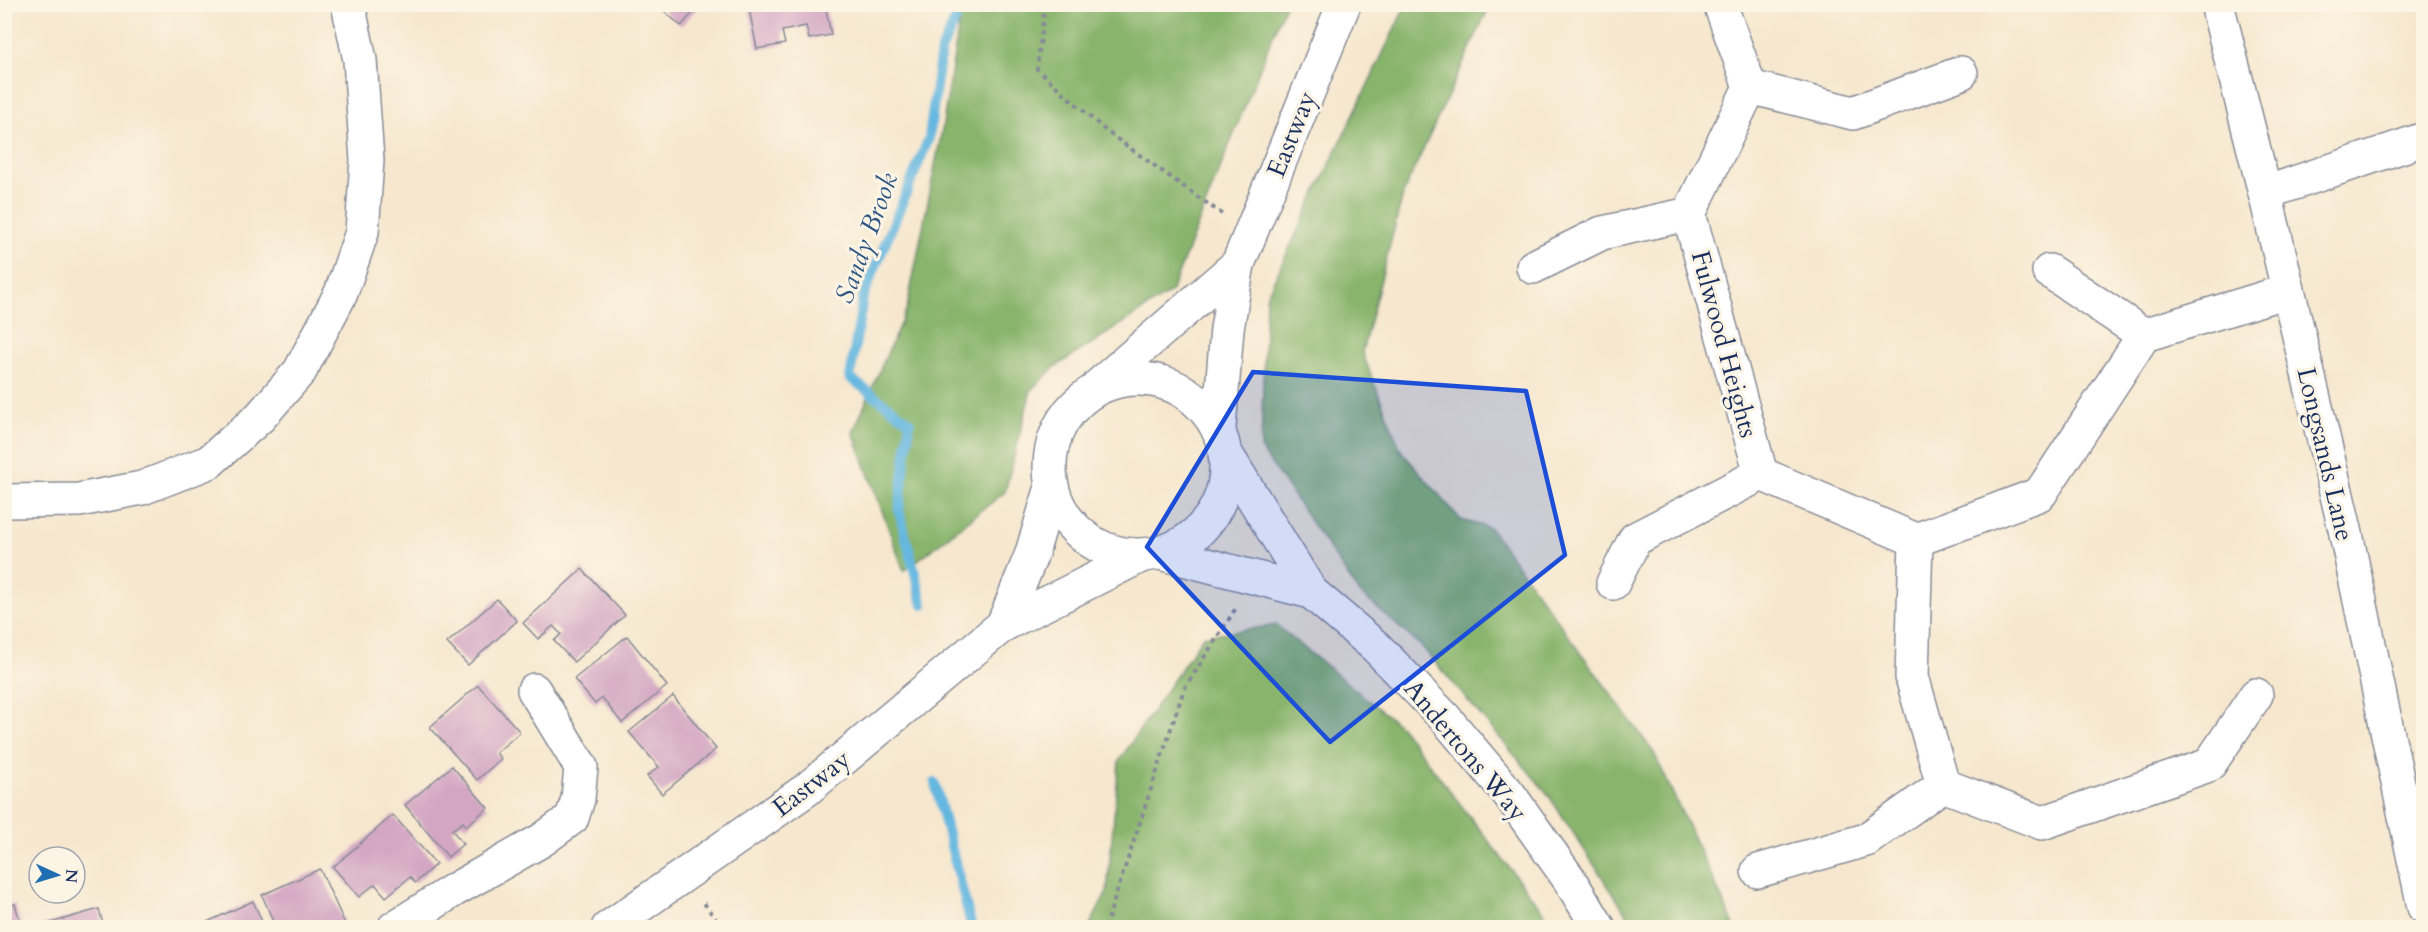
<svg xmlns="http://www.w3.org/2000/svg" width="2428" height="932" viewBox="0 0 2428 932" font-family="Cardo,serif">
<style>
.forest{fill:#88b46c;stroke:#527265;stroke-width:1.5}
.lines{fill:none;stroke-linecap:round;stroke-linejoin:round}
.stream{stroke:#65b7e0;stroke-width:10}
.building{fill:#d3a6c3}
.minor-casing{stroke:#888b96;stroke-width:36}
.major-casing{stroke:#888b96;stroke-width:36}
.path{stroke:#888b96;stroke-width:4;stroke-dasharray:4.5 4.5;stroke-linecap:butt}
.minor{stroke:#fff;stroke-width:33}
.major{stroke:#fff;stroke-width:33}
.marked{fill:#1d4ed8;fill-opacity:0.2;stroke:#1d4ed8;stroke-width:4.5;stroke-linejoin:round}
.labels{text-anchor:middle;stroke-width:6;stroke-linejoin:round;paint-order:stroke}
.street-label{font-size:26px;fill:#1b2f5e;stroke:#fcf5e5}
.water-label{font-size:27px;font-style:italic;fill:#315885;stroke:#fcf5e5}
</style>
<rect width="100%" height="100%" fill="#fcf5e5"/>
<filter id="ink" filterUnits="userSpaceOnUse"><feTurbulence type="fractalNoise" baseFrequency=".0167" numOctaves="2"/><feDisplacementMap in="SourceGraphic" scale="12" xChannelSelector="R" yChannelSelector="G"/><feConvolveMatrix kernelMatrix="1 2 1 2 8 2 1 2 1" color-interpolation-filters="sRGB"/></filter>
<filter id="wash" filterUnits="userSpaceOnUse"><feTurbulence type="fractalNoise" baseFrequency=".008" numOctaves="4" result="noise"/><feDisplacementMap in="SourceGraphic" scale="24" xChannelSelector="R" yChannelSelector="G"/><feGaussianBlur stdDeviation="1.35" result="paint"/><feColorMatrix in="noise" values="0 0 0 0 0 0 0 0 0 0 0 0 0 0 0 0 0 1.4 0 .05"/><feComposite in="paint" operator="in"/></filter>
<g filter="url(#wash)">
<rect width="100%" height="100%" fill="#f6e7ce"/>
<!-- forest -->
<g class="forest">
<path d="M962,5H1285L1171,292L1055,367L1031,390L1005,492L904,571L853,432L907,308L942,130Z"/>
<path d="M1406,5H1490L1404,191L1362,352L1401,451L1461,520L1490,528L1654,753L1735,927H1635L1547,793L1422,647L1359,592L1261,449L1266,297Z"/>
<path d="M1276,625L1400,726L1555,927H1089L1107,892L1119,761L1203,636Z"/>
</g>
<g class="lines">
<!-- stream -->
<g class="stream">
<path d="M923,605L899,511L910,422L850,378L863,297L929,138L941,50L963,4"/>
<path d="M935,783L972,928"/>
</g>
</g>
<g id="blocks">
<!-- building -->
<g class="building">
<path d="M670,4H701L681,26L664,11Z"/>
<path d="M748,4H825L831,35L809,39L806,26L782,31L785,44L757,49Z"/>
<path d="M582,569L625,615L574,662L554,641L561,634L553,626L538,639L523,623Z"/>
<path d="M497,599L517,621L468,665L447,643Z"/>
<path d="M627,636L667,686L622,723L602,698L595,704L574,679Z"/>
<path d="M478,685L520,732L496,753L501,759L477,780L430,727Z"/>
<path d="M673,696L716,749L662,794L647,776L659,767L629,732Z"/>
<path d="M452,766L488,808L466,826L463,822L452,830L463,844L448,857L405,805Z"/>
<path d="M393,815L436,864L415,883L410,877L386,897L375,884L359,897L333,867Z"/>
<path d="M320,869L347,928H317L315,923L306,928H276L262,895Z"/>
<path d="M253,901L265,928H194Z"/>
<path d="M15,904L22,928H4V907Z"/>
<path d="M99,909L104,928H36V927Z"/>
</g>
</g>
</g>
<g filter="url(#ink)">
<use href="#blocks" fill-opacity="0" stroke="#888b96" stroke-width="1.5"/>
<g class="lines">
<defs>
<g id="minor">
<path d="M1720,4L1750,87L1689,214L1761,474L1916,540L2040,494L2144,335L2287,291"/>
<path d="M2217,4L2265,193L2345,529L2424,907"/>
<path d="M1750,87L1853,113L1961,73"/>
<path d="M2265,193L2424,139"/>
<path d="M1533,267L1602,233L1689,214"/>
<path d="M2049,271L2144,335"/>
<path d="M4,501L79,500L142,488L209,462L260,417L300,371L341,293L362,232L367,160L360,60L348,4"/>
<path d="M1916,540L1912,677L1943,785L2042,823L2209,765L2256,695"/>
<path d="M1613,583L1635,539L1761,474"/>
<path d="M1758,871L1866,840L1943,785"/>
<path d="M394,928L454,890L542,840L572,818L578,799L581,767L534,690"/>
</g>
<g id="major">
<circle cx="1138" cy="467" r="88"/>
<path d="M1099,385L1238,264"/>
<path d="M1219,428L1227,329L1238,264L1344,4"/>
<path d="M1226,454L1311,592L1376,647L1446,719L1509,794L1569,879L1599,928"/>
<path d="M1160,553L1311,592"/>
<path d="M1003,625L1031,556L1052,487"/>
<path d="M608,928L806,790L1003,625L1141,556"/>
</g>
</defs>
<!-- minor casing -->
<use href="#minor" class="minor-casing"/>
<!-- major casing -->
<use href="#major" class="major-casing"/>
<!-- path -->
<g class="path">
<path d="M1045,4L1037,69L1106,131L1222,214"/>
<path d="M704,903L722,928"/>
<path d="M1105,928L1184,689L1236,608"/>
</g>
<!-- minor -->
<use href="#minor" class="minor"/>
<!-- major -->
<use href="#major" class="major"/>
</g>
</g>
<!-- marked area -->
<path class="marked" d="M1253,372L1526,391L1565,555L1330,742L1147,547Z"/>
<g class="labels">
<!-- street labels -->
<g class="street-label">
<text transform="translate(1291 134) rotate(-68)" y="9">Eastway</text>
<text transform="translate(1725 344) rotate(75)" y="9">Fulwood Heights</text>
<text transform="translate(2326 454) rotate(77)" y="9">Longsands Lane</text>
<text transform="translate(1466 750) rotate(50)" y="9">Andertons Way</text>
<text transform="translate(811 783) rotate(-38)" y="9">Eastway</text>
</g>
<!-- water labels -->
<g class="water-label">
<text transform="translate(866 238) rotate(-70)" y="9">Sandy Brook</text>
</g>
</g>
<!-- margin -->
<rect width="2428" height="932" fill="none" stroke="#fcf5e5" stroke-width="24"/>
<!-- north arrow -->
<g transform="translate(57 875) rotate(94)"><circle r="28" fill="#fcf5e5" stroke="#a2a6af" stroke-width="1.5"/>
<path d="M0-4.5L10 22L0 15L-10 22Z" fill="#1f6fb2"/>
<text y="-9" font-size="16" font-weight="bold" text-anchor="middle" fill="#1b2f5e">N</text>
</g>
</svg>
